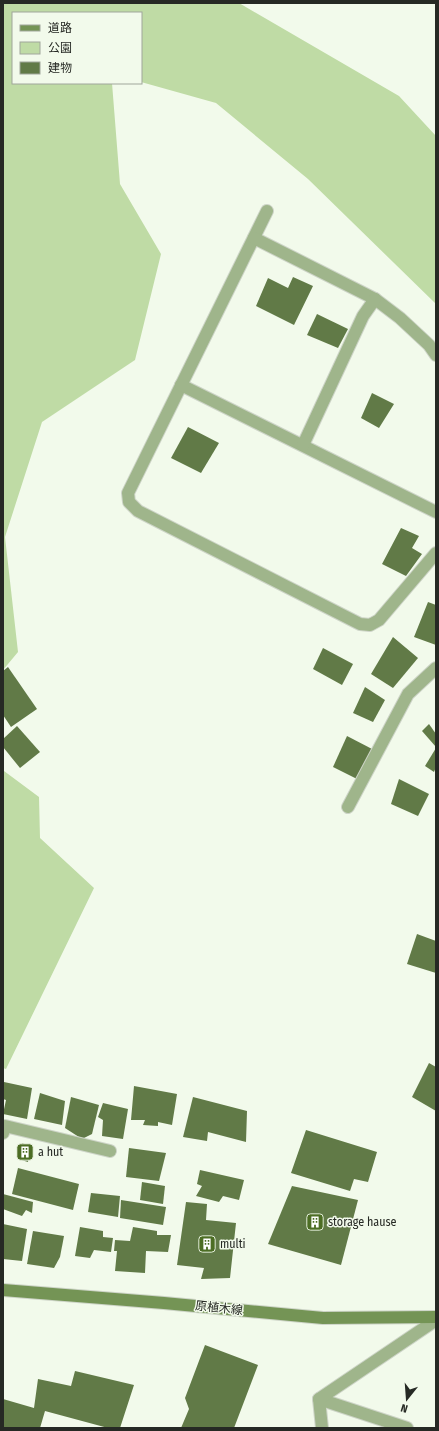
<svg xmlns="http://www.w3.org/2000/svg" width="439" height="1431" viewBox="0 0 439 1431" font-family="'Fira Sans Condensed','Noto Sans JP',sans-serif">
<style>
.green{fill:#bfdba5}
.building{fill:#617a47}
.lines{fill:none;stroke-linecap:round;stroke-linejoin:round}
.minor-casing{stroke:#cdd4c7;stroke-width:14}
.secondary-casing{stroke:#cdd4c7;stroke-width:14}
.minor{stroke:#9fb58b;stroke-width:12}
.secondary{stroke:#749455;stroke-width:12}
.labels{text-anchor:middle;stroke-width:3;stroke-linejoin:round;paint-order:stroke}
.poi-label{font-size:12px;fill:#262924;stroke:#f2faeb;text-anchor:start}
.street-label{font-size:12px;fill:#262924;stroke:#f2faeb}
</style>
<rect width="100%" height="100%" fill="#f2faeb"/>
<!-- green -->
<g class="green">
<path d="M3,3H239L399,96L436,136V304L308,179L216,103L141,82V13H13V83H112L120,184L161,254L135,360L42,422L5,537L18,652L3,670Z"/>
<path d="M3,768L4,771L39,797L40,838L94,888L6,1069L3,1068Z"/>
</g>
<!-- building -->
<g class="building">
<path d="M293,277L313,286L294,325L256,306L268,278L288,288Z"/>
<path d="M317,314L348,329L338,348L307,335Z"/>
<path d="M372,393L394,404L379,428L361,418Z"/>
<path d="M188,427L219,443L201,473L171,458Z"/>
<path d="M401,528L419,536L412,548L422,554L406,576L382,564Z"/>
<path d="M428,602L436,605V645L414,637Z"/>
<path d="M393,637L418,658L393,688L371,674Z"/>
<path d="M323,648L353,664L342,685L313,669Z"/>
<path d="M8,667L37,709L11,727L3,715V671Z"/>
<path d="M365,687L385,700L373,722L353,713Z"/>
<path d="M429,724L436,734V747L422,731Z"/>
<path d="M17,726L40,752L20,768L3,747V739Z"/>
<path d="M347,736L374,750L359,780L333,767Z"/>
<path d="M436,748V767L434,772L425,766Z"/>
<path d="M399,779L429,794L418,816L391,804Z"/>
<path d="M417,934L436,941V973L407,964Z"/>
<path d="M429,1063L436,1067V1111L412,1097Z"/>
<path d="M4,1082L32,1088L27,1119L3,1114L6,1100L3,1099Z"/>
<path d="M134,1086L177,1094L172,1125L158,1122V1126L143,1125L145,1120H131Z"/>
<path d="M40,1093L65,1101L62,1125L34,1119Z"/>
<path d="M71,1097L99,1105L92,1134L82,1139L65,1128Z"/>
<path d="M193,1097L247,1111L246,1142L208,1132L207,1141L183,1137Z"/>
<path d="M103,1103L128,1109L123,1139L102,1136L103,1120L98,1117Z"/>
<path d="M306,1130L377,1152L368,1182L354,1179L350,1191L291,1173Z"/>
<path d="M22,1143L30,1146L28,1162L18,1159Z"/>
<path d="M129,1148L166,1153L159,1181L126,1177Z"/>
<path d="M18,1168L79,1184L73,1210L12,1194Z"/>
<path d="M200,1170L244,1180L239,1200L223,1196L219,1202L196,1196L202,1186L197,1184Z"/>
<path d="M142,1182L165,1186L163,1204L140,1200Z"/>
<path d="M292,1186L358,1200L341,1265L268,1244Z"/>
<path d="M91,1193L120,1196L118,1217L88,1212Z"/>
<path d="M3,1194L33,1202L32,1213L26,1210L22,1216L3,1209Z"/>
<path d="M121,1200L166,1207L163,1225L120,1218Z"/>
<path d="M186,1202L207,1204L206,1220L236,1223L230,1278L201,1279L204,1268L177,1265Z"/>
<path d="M3,1224L27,1229L22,1261L3,1259Z"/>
<path d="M80,1227L103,1231V1237L113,1238L111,1252L94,1250L90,1258L75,1256Z"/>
<path d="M133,1227L157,1231V1235H171L168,1252L146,1251L145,1273L115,1271L117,1251H114L115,1240L130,1241Z"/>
<path d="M33,1231L64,1236L60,1257L54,1268L27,1264Z"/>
<path d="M205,1345L258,1365L234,1428H181L189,1409L185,1398Z"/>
<path d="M75,1371L134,1385L120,1428H108L45,1411L40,1428H3V1399L34,1408L38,1379L71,1386Z"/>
</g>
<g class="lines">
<defs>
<g id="minor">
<path d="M267,211L128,493L129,502L138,511L360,624L370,625L379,620L436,553"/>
<path d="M254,238L375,299L400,318L429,345L436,355"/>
<path d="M181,385L436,512"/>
<path d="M303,445L363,316L375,299"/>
<path d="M348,807L408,694L436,668"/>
<path d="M3,1133L5,1126L110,1151"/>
<path d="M319,1399L407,1428"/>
<path d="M322,1428L319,1399L436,1320"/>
</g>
<path id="secondary" d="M3,1290L164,1303L323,1318L436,1317"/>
</defs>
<!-- minor casing -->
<use href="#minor" class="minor-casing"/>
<!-- secondary casing -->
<use href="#secondary" class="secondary-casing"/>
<!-- minor -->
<use href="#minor" class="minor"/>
<!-- secondary -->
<use href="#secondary" class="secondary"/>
</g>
<!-- icons -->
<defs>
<symbol id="building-square" viewBox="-11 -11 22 22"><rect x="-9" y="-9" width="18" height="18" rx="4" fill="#4c6d24" stroke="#f2faeb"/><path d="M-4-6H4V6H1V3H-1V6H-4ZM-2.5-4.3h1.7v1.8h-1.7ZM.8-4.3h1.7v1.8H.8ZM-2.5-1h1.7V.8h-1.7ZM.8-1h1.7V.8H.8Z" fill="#fff"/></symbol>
</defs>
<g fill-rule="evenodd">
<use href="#building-square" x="15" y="1142" width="20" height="20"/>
<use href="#building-square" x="305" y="1212" width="20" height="20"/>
<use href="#building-square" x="197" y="1234" width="20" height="20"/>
</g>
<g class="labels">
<!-- poi labels -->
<g class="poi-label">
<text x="38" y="1156">a hut</text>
<text x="328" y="1226">storage hause</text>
<text x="220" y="1248">multi</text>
</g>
<!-- street labels -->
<g class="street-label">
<text transform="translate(219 1308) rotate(6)" y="4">原植木線</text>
</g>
</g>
<!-- border -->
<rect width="439" height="1431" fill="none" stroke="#262924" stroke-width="8"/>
<!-- legend -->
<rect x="12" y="12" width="130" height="72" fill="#f2faeb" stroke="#a0a69b"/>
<rect x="20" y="25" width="20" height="6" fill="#749455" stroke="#a0a69b"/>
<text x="48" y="32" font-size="12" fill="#262924">道路</text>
<rect x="20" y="42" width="20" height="12" fill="#bfdba5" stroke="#a0a69b"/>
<text x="48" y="52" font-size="12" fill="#262924">公園</text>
<rect x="20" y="62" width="20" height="12" fill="#617a47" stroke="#a0a69b"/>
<text x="48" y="72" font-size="12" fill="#262924">建物</text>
<!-- north arrow -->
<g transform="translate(407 1399) rotate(197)" stroke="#f2faeb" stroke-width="3" paint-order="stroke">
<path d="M0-3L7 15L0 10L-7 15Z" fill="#262924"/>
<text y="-6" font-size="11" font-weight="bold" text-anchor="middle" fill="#262924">N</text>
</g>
</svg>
